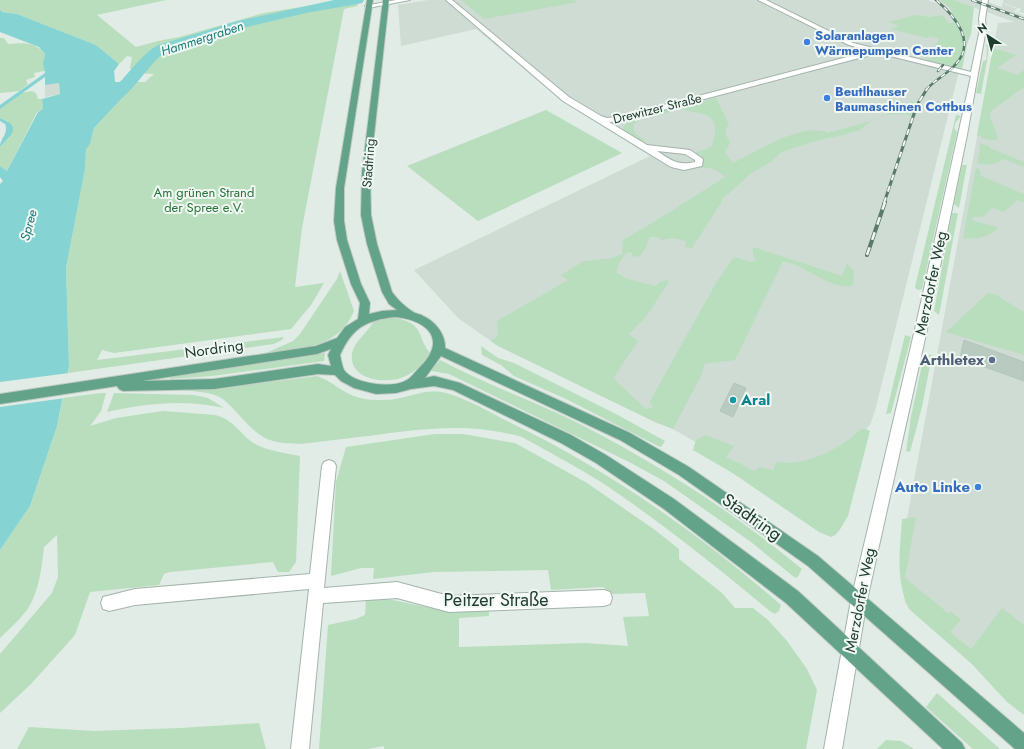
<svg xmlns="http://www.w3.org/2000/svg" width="1024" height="749" viewBox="0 0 1024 749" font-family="Jost,sans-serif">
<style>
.built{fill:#cfdcd4}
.green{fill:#b8debd}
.water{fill:#86d3d3}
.pier{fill:#e0ece5}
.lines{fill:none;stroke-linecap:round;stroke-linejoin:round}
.river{fill:#86d3d3;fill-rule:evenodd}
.building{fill:#b9cac0;stroke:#b3c6bb}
.minor-casing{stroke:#a3b4ab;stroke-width:2}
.major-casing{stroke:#c1c9c5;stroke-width:2}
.minor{fill:#fff;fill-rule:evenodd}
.major{fill:#63a389;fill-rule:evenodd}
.rail-far2-casing{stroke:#5b796c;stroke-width:2.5}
.rail-far1-casing{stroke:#5b796c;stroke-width:3}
.rail-casing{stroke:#5b796c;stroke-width:4}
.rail-far2{stroke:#f1f8f3;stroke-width:1.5;stroke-dasharray:5;stroke-linecap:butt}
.rail-far1{stroke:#f1f8f3;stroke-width:2;stroke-dasharray:6;stroke-linecap:butt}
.rail{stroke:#f1f8f3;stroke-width:2.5;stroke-dasharray:8;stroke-linecap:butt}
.shop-dot{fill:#3f7fe0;stroke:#f1f8f3;stroke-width:1.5}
.service-dot{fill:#5c6f8a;stroke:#f1f8f3;stroke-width:1.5}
.culture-dot{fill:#0f9aa8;stroke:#f1f8f3;stroke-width:1.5}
.labels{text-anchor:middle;stroke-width:4;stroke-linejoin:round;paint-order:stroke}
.far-shop-label{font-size:13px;font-weight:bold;fill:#366cbe;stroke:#f1f8f3;text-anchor:start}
.far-water-label{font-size:13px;font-style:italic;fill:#187a7b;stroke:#f1f8f3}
.far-street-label{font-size:13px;fill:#203d31;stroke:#f1f8f3}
.far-park-label{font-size:13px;fill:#29753b;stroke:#f1f8f3}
.street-label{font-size:15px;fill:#203d31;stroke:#f1f8f3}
.service-label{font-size:15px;font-weight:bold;fill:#4e5e75;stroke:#f1f8f3;text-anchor:end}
.culture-label{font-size:15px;font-weight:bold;fill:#0d838f;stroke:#f1f8f3;text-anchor:start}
.shop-label{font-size:15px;font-weight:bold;fill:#366cbe;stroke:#f1f8f3;text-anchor:end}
.near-street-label{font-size:18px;fill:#203d31;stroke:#f1f8f3}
</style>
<rect width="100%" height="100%" fill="#e0ece5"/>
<!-- built -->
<g class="built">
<path d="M428,0H928L950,9L932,0H940L952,10L971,18L969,36L960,67L875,411L870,425L838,458L758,478L673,429L655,422L498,346L458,318L414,270L650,156L562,101L476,29L401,46L398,5Z"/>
<path d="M954,0H981L1002,7V3L1018,9L1013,11L1024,16V714L995,689L961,652L905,603L901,566L906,524L998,23L1014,22Z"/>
<path d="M1003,0H1024V13L1019,12L1021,9L1003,3Z"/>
<path d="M59,82L60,94L45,97V85Z"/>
</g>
<!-- green -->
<g class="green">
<path d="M0,0H166L97,15L136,47L158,41L179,37L264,13L344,0H360L357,6L344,9L302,228L295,287L324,283L311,305L291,329L114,353L102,350L97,360L284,337L282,340L274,344L68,373L69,366L66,268L85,169L86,148L90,144L94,128L137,82H145L154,74L134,73L130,68L132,57L127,56L119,64L96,45L17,14L2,12L0,9Z"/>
<path d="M461,0H574L578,2L484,19Z"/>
<path d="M940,0H954L974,7L971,34L967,44L962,69C951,68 931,66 924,57L931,59L941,48L935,46L939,39L930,36L927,38L890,29L899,26L889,22L916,15L929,17L943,15L948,23H953L952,10Z"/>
<path d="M0,38H4L8,44C23,43 34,41 45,54L44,71L34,73L35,77L26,80L28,84L19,91L0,93Z"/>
<path d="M985,45H989L987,61L981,94L976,93L983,61L986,60L987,47Z"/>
<path d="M993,48L1016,55L997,68L1017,75L1024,70V87L991,111L990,117L998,138L996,140H988L977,135Z"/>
<path d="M32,91L36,93L38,99H42L43,109L37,112L7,171L0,166V147L10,137L8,121L0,118V109L21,93Z"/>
<path d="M716,98L729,125L726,129V135L730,143L725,152L733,163C758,151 803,121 828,133C856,125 888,118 912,101L921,104L915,118L905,114L885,115L869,122L860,130L839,136L822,139L781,152L772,161L750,174L726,196L722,198L721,203L692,248L685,247L686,242C676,237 672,238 662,240L657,237H650L644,251L640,256L634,257L631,252L626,253C621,260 617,264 617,273L627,279L656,286L660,282L667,280L669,282L645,318L629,334L638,341L614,377L618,383L646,409L653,408L650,401L716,283L734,257L752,262L756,260L753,255V247L842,276L847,263L854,271L853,285C838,292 809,270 795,265C791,263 787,262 783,261L735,360L704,364L702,374L673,429L655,422L498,346L490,340L496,338L498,332L497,321L568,280L561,275L584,261L612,258L622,254L623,240C658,220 691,198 725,177C718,170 710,167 701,168L703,162L696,152L704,150L712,146C718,125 717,115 693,112C688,111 685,111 682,107Z"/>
<path d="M668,109L672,110C665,115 655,115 647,116C642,117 637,122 633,125L635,133L646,142C638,141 629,135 623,129C627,117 656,112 668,109Z"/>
<path d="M546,110L622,153L478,221L407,166Z"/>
<path d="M956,115L961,116L956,122L954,128L957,132L922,289L919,290L916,289L915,287Z"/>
<path d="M979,143L989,146L990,148L1024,162V167L1003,159C994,165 987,166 977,163L980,149Z"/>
<path d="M962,165H967L959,208L954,204Z"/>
<path d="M976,168L980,170L981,176L1024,194V203L1017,200L1004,212L992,208L983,217H974L971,219C980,224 990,224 999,228C986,237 979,240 963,238Z"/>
<path d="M952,213H958L939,315L934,311Z"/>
<path d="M340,271L354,311C338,349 301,348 266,353L293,341L300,334L337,279Z"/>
<path d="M988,293L996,295L1024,312V355L946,332Z"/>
<path d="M387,317C400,318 415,321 420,334C423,342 425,347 430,353C424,363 416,371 406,376C388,385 348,381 352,353C355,340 369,332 374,320Z"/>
<path d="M905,335L911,337L891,413L886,414Z"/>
<path d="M481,346L498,358L514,363L616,414L665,441L661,447L658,446L566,399L514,376L501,365L482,355Z"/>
<path d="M325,353L324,361L212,376L170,379L171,374Z"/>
<path d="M924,355H932L922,407L910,452L906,451L911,417Z"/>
<path d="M440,360C485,384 533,401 578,423C658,464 733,512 802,569L797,578L794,577L751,542L664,481L629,462L449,374L432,371L431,369Z"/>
<path d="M317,376C332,381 343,393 357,397C365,400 376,400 384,400C406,400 424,387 446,393C468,399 489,412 509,422C609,470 698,533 781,605L779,611L775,614L771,612C717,567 662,523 604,484C577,467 549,452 522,437C467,422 422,429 368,436C345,439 323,441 301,444C292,443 282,444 273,441C252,435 240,413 224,400C214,392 198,392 185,390L216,389Z"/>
<path d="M101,393H106L101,411L90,426L116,418L163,411L215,415C231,418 240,433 252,442C265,451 286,453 300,456L296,562L289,572H278L273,562L170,572L164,574L159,585L90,592L75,635L31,684L0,713V654L52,593L58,577L57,535L44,547C42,564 40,583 33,599C27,614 11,627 0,638V550L30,506L57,426L63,398Z"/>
<path d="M114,393L194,395L208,398L224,408C184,399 147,403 107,412Z"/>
<path d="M861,429H866L870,431L848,516L839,531L835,535L831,537L819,532L734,474L693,450L696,440L706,435L734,446L726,457L755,471L759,467L773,470L776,462C806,467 840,449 861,429Z"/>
<path d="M435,434H463L515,443L587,483L655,530L679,549V559L722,593L735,608H753L768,620L787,641L807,669L817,690L806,749H384V746L368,749H319L328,625L356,619L365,615L366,601L383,598L431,608L489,609V616L459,618V647L585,643L628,646L623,617L649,616L645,593L612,594L603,587L551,590L548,570L434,572L373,579L374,568H361L331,576L336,482L346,447Z"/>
<path d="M916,517L905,578L948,613L950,611L961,620L950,632L971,649L1002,608L1024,625V715L1007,702L973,665L909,609C895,579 900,551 902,519Z"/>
<path d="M937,693L1000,749H973L926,707Z"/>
<path d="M259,723L266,749H17L29,727L94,731L180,728Z"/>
<path d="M886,740L901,741L914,749H877Z"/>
</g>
<!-- water -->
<g class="water">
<path d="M0,9L2,12L17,14L96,45L119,64L114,71L115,82H126L128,80H135L134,82H137L94,128L90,144L86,149L85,169L66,268L69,366L57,426L30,506L0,550V184L3,181L0,177V166L7,171L38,112L43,109L42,99L60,94L59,83L45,85V77L0,109V105L45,73L43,64L45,54L39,47L0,32Z"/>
<path d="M0,118C22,126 12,135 0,147C0,138 9,134 5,124L0,121Z"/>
</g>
<!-- pier -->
<path class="pier" d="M69,373L65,398L0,407V382Z"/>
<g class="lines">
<!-- river -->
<path class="river" d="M334,0H364L362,3L357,4L306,13L247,27L168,51C165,53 161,55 158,58C143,72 120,113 96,107L93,103C99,94 110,91 118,84C131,71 141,55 158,45L238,21Z"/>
</g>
<!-- building -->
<g class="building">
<path d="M964,340L1024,362V381L960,358Z"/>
<path d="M734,383L746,388L733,417L720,411Z"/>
</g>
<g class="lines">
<defs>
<g id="minor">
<path d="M396,0H410L368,8L365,6Z"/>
<path d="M446,0H452L569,97L601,116L607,118L618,117L870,51L849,45L758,0H766L853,43L971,72L980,29L979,19L982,0H988L985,19L986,29L967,135L928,325L867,600L842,749H824L851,600L916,325L971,76L878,53L621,121L609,122L647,145L690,150L703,159L702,166L684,170L671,167L563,101ZM657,151L685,154L695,160V162C677,166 671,160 657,151Z"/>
<path d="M329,460L334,462L336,466L324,588L397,582L449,596L604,590L610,592L612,598L610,604L604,606L449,612L397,598L323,603L309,749H291L309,589L135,605L109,611L103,609L101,603L103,597L135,589L310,574L322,466L324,462Z"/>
</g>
<path id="major" d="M367,0H373L344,188V221L347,240L361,284L370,303L369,314L382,311L397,310L389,304L382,292L367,244L361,215L362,172L383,0H389L370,172L371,215L377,244L392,292C397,299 406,308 415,313C417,314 421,314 423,316C435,321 446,335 445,348L630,433L689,467L818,556L1024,733V749H1015L808,566L679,475L620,440L441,356L425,378L434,376L460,383L571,435L606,455L674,499L798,591L962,743L965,749H943L786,603L664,509L596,463L561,443L453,390L434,386L411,389L396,393L376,394L354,388L341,381L335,375L318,374L214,389L123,391L119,389L117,386L0,404V394L316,346L337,338L345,327L358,319L360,303L351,284L337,240L334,221L336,188ZM395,317C427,320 448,339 420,367C416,371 411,378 407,380C392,389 354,384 344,370C342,366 341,359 340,355C352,328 366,320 395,317ZM331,349L328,355L331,366L318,364L214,379L142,381L317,354Z"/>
</defs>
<!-- minor casing -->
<use href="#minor" class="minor-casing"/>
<!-- major casing -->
<use href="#major" class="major-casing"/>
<!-- minor -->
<use href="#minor" class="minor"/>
<!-- major -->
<use href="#major" class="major"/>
<defs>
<g id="rail-far2">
<path d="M972,0L1024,19"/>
<path d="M938,71L943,65"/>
<path d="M926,90C934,80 946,75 954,66C978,43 955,16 936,0"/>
</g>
<path id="rail-far1" d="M884,203L917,105L927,89"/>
<path id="rail" d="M867,255L885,202"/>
</defs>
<!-- rail-far2 casing -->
<use href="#rail-far2" class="rail-far2-casing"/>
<!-- rail-far1 casing -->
<use href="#rail-far1" class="rail-far1-casing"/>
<!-- rail casing -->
<use href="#rail" class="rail-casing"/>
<!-- rail-far2 -->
<use href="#rail-far2" class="rail-far2"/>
<!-- rail-far1 -->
<use href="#rail-far1" class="rail-far1"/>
<!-- rail -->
<use href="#rail" class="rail"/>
</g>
<!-- markers -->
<g class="shop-dot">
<circle cx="807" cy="42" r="4"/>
<circle cx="827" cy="98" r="4"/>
<circle cx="978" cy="487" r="4"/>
</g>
<circle class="service-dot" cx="992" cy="360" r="4"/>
<circle class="culture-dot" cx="733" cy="400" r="4"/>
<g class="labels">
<!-- far-shop labels -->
<g class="far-shop-label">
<text x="815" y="40">Solaranlagen<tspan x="815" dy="15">Wärmepumpen Center</tspan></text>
<text x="835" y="96">Beutlhauser<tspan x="835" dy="15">Baumaschinen Cottbus</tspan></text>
</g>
<!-- far-water labels -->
<g class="far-water-label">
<text transform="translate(202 38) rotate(-18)" y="5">Hammergraben</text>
<text transform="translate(28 225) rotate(-75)" y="5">Spree</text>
</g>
<!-- far-street labels -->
<g class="far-street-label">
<text transform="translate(657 108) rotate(-14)" y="5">Drewitzer Straße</text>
<text transform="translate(368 163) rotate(-86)" y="5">Stadtring</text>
</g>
<!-- far-park labels -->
<g class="far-park-label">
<text x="204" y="197">Am grünen Strand<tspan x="204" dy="15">der Spree e.V.</tspan></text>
</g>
<!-- street labels -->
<g class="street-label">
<text transform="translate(931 283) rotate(-78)" y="5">Merzdorfer Weg</text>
<text transform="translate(214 349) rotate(-8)" y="5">Nordring</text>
<text transform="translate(860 600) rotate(-79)" y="5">Merzdorfer Weg</text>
</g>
<!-- service labels -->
<g class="service-label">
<text x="984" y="365">Arthletex</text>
</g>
<!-- culture labels -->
<g class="culture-label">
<text x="741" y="405">Aral</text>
</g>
<!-- shop labels -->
<g class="shop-label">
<text x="970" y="492">Auto Linke</text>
</g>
<!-- near-street labels -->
<g class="near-street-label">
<text transform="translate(752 517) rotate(35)" y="6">Stadtring</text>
<text x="496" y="606">Peitzer Straße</text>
</g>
</g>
<!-- north arrow -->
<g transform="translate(988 36) rotate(324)" stroke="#f1f8f3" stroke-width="3" paint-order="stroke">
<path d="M0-3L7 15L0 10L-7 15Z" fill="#203d31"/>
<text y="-6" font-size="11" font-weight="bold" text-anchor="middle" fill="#203d31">N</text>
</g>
</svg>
